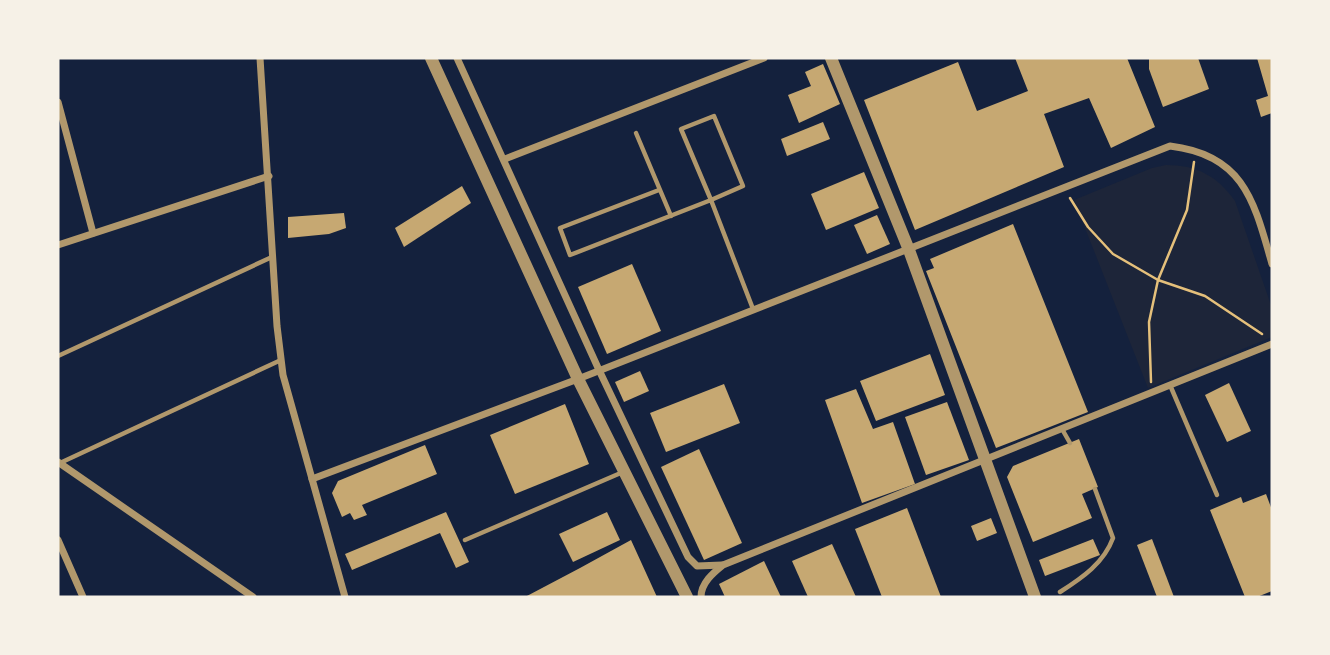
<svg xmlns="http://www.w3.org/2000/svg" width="1330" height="655" viewBox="0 0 1330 655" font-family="Merriweather,serif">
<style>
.green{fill:#1d2539}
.building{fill:#c6a872}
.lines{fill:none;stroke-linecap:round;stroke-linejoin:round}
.path{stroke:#e5c07b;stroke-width:2.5}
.service{stroke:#b1986c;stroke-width:4.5}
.minor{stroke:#b1986c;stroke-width:7}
.tertiary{stroke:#b1986c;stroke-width:12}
</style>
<rect width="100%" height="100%" fill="#14213d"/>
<!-- green -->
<path class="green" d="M1166,165C1197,165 1217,176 1235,201L1272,308V337L1148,388L1074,200L1152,168Z"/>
<!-- building -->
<g class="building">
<path d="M1015,58H1127L1155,127L1111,148L1089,98L1044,114L1064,167L915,230L864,100L958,62L977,111L1028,91Z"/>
<path d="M1149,58H1198L1209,89L1163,107L1149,69Z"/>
<path d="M1257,58H1272V113L1261,117L1256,100L1268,96Z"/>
<path d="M823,64L840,104L799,123L788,95L811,86L805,72Z"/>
<path d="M823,122L830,139L787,156L781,139Z"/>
<path d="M864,172L879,208L826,230L811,194Z"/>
<path d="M462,186L471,203L404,247L395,228Z"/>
<path d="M344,213L346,228L329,234L288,238V217Z"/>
<path d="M877,215L890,244L867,254L854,225Z"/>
<path d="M1013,224L1088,412L996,448L926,271L934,268L930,259Z"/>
<path d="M632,264L661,331L607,354L578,287Z"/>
<path d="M930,354L945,395L876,421L860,381Z"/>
<path d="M640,371L649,391L624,402L615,382Z"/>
<path d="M1229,383L1251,431L1227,442L1205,395Z"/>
<path d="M724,384L740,423L666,452L650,413Z"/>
<path d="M856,389L873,429L893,422L915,484L862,503L825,400Z"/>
<path d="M947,402L969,460L926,475L905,417Z"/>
<path d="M565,404L589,464L515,494L490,435Z"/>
<path d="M1079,439L1098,487L1082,494L1092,518L1033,542L1007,477L1013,466Z"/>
<path d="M425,445L437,474L362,505L367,515L354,520L350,513L342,517L332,493L338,481Z"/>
<path d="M699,449L742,543L704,560L661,467Z"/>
<path d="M1266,494L1272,510V591L1257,597H1245L1210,510L1241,497L1243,503Z"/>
<path d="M907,508L941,597H882L855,529Z"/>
<path d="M446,512L469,562L456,568L440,533L352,570L345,554Z"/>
<path d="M607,512L620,540L573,562L559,534Z"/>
<path d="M991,518L997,533L977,541L971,526Z"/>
<path d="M1093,539L1100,555L1045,576L1039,560Z"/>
<path d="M1152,539L1174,597H1157L1137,545Z"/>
<path d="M631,540L657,597H525L580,568Z"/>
<path d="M832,544L856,597H808L792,561Z"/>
<path d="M764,561L781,597H725L719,584Z"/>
</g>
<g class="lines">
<!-- path -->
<g class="path">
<path d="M1070,198L1088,227L1113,254L1158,280L1205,296L1262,334"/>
<path d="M1151,382L1149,322L1158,280L1187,210L1194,162"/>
</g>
<!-- service -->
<g class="service">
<path d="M714,116L743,186L711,200L681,129Z"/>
<path d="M636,133L671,216"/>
<path d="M659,190L560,228L570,255L711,200L753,309"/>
<path d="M58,356L272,257"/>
<path d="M1170,385L1217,495"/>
<path d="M1062,429L1070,443"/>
<path d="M60,463L281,360"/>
<path d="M465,540L623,472"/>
<path d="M1060,592C1082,578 1104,563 1113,538L1095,489"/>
</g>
<!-- minor -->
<g class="minor">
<path d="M260,58L277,326L283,375L345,597"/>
<path d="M457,58L599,370L688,557L697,566L722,565"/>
<path d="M58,102L93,233"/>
<path d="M505,159L764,58"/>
<path d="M58,245L269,176"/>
<path d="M58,462L253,597"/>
<path d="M312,479L578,379L1170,146C1244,155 1254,201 1272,264"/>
<path d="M58,540L83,597"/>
<path d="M701,597C701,583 713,573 723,565L1272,344"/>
</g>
<!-- tertiary -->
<g class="tertiary">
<path d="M431,58L578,379L687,597"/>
<path d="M831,58L909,250L1035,597"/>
</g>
</g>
<!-- border -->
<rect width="1330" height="655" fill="none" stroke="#f6f1e7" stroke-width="119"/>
</svg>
